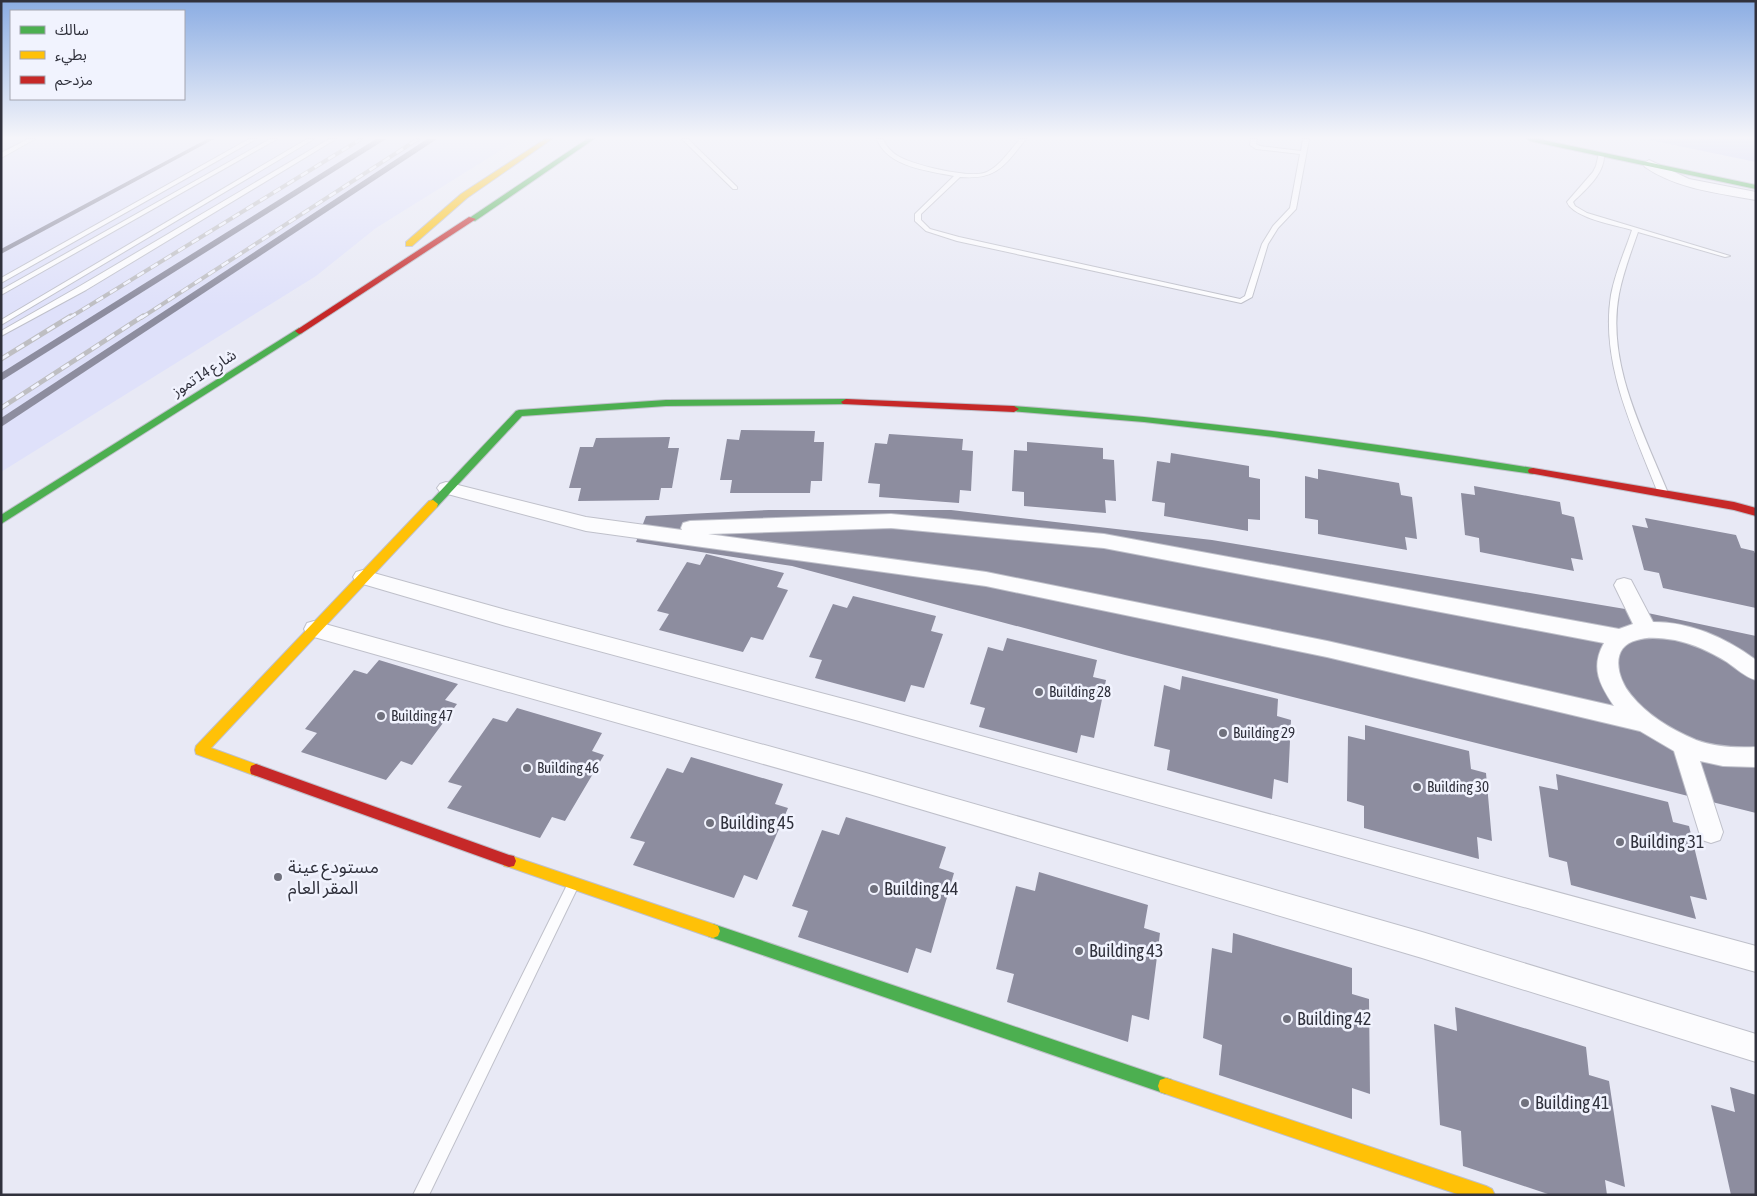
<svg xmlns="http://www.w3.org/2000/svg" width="1757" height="1196" viewBox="0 0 1757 1196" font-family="'Asap Condensed','Noto Sans Arabic',sans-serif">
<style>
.built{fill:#dfe1fa}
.green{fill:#cbcef4}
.building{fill:#8d8d9f}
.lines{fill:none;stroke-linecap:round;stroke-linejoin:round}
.lane-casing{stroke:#bfc0ca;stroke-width:2}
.street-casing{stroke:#bfc0ca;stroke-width:2}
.fast-casing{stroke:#bfc0ca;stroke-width:2}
.slow-casing{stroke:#bfc0ca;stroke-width:2}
.jam-casing{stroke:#bfc0ca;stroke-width:2}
.lane{fill:#fcfcfe;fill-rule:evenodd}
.street{fill:#fcfcfe;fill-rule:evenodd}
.fast{fill:#4caf50;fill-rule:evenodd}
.slow{fill:#ffc107;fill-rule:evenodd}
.jam{fill:#c62828;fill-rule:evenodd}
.rail-far1-casing{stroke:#bebec2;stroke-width:4}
.rail-casing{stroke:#bebec2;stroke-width:5}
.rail-far1{stroke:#f1f3fe;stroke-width:2.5;stroke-dasharray:8;stroke-linecap:butt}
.rail{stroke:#f1f3fe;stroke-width:3;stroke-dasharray:9;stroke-linecap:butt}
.poi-dot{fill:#70717d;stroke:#f1f3fe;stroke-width:2}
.labels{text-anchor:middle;stroke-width:5;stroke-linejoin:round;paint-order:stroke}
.street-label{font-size:15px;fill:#30313c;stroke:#f1f3fe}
.poi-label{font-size:15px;fill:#30313c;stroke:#f1f3fe;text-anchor:start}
.near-poi-label{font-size:18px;fill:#30313c;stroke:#f1f3fe;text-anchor:start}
</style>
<rect width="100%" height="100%" fill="#e8e9f5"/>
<!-- built -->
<path class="built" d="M1,139H519L376,228L316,276L1,472Z"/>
<!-- green -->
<path class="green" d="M1645,139H1756V162Z"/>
<!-- building -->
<g class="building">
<path d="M207,139H214L1,254V249Z"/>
<path d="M376,139H386L1,381V373Z"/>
<path d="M427,139H437L1,427V418Z"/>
<path d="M741,430L815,431L814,442H824L822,481H811L810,493H730L732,480H720L727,439L739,440Z"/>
<path d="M889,434L963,439L962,450L973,451L971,491L960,490L959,503L879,497L880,484L868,483L875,443L887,444Z"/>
<path d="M670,437L668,448H679L672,488H661L659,500L578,501L581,488H569L580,447H593L596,438Z"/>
<path d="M1027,442L1103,448V459L1114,460L1116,501L1105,500L1106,513L1024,506V492L1012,491L1014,450L1027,451Z"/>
<path d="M1171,453L1249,466V477L1260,479V520L1248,519V531L1164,516L1165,503L1152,501L1157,461L1170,463Z"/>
<path d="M1318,469L1399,483L1401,495L1412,497L1417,539L1405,537L1407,550L1318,534V520L1305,518V476L1318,479Z"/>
<path d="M1474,486L1560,502L1562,514L1574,517L1583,560L1571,558L1574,571L1480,552L1479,538L1465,535L1461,493L1475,495Z"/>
<path d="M769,510H951L1212,540L1643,612L1756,636V813L1125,655L792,566L636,542L646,516Z"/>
<path d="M1645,518L1736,535L1741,548L1754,551L1756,556V608L1663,588L1659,573L1644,570L1632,525L1648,528Z"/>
<path d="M706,554L784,573L777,587L788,590L763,640L751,637L743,652L659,630L669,614L657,611L687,562L700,565Z"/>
<path d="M853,596L936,616L931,631L943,634L924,688L911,685L905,702L815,678L822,660L809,657L833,604L847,608Z"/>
<path d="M1007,638L1097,660L1093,677L1106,680L1094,738L1081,735L1077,753L979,727L985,708L970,704L988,647L1003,651Z"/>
<path d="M379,660L458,684L445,700L457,704L412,765L401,761L386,780L301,752L317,733L305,729L354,670L367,674Z"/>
<path d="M1182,676L1278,699L1277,716L1291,720L1288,783L1274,779L1272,799L1167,770L1170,750L1154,746L1164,685L1180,690Z"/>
<path d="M517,708L602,733L592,751L604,755L565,821L552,817L540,838L447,808L462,786L448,782L493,718L507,722Z"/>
<path d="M1365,725L1469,751L1471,769L1486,773L1492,841L1477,837L1479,859L1364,828V806L1347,801L1348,736L1365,740Z"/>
<path d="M691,757L783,784L775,804L788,808L757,880L744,875L734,898L633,865L645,842L630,838L667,768L683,773Z"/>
<path d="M1556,774L1668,802L1673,822L1689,826L1707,900L1690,896L1696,919L1571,885L1567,862L1549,857L1539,786L1558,790Z"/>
<path d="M846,817L946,847L939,868L954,873L931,953L916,948L908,973L798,937L808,911L792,906L822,830L839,835Z"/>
<path d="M1039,872L1148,905L1144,928L1160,933L1149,1020L1132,1015L1128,1042L1007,1002L1014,974L996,969L1016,886L1035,891Z"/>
<path d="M1233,933L1352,968V994L1369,999L1370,1094L1352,1088V1119L1219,1075L1222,1045L1203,1038L1212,948L1232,953Z"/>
<path d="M1455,1007L1586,1047L1589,1075L1609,1081L1625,1187L1605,1180L1607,1195H1551L1463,1166L1461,1131L1440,1125L1434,1024L1457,1031Z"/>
<path d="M1730,1087L1756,1095V1195H1731L1711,1105L1735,1112Z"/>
</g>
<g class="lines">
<defs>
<g id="lane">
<path d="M28,139H35L1,158V153Z"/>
<path d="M249,139H256L1,283V278Z"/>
<path d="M270,139H277L1,295V290Z"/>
<path d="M307,139H314L1,325V320Z"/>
<path d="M329,139H336L86,290L1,336V331L80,286Z"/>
<path d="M682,139H688L737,187V189H733Z"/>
<path d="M877,139H883C886,146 891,152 898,156C913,165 967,178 984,173C998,169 1010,150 1020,139H1026C1004,166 997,180 960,177L921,214V220L930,229L959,237L1240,299L1245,296L1262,244L1273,226L1290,208L1300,154L1256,149L1250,145L1251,139H1257L1256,144L1260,146L1301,151L1303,139H1309L1296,209L1278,228L1268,244L1252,297L1241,303L957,241L926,231L915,221V214L954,176C929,171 887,167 877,139Z"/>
<path d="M1599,153L1604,154C1605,174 1586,189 1573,202L1575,206L1587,213L1730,256L1725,257L1638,232C1631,252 1623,273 1619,294C1606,363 1643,431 1668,493L1663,496L1658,493C1634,431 1600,364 1611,295C1615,273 1625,251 1632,230C1616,225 1573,218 1567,202L1593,172L1596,166Z"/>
<path d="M572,881L576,883L578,887L576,891L429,1195H413L568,883Z"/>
</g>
<g id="street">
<path d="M1649,160L1689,179L1756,192V200C1718,193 1677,189 1645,167L1643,164Z"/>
<path d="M446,482L586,517L682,530L681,528L683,523L690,521L891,514L1104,534L1619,629L1633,624L1614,585L1617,580L1624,578L1631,580L1653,622C1691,622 1726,638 1756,660V680C1745,677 1737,669 1727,662C1711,652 1694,644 1675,640C1663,638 1649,636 1637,640C1609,647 1617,678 1631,695C1647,715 1672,730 1696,740C1715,747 1735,748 1756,747V767L1723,766L1700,761L1723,832L1720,840L1711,843L1702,840L1699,832L1674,751L1640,731L1327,657L986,586L586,531L440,492L437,488L440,484ZM891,528L1104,548L1604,643C1590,668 1600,685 1614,706L1327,641L986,572L708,534Z"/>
<path d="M363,570L506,610L859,703L1756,946V972L859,721L506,626L356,582L353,577L356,572Z"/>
<path d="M314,621L866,773L1422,932L1756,1034V1062L1422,958L866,793L307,635L304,629L307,623Z"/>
</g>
<g id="fast">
<path d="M587,139H594L475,221L468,219Z"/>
<path d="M1527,139H1538L1756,185V189L1530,141Z"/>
<path d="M299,328L302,329V333L1,524V515Z"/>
<path d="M846,399L851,402L849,404L666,406L522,416L437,507L433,508L428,504L516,411L519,410L666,400Z"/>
<path d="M1014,406C1188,418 1361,441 1533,468L1538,471L1533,474L1274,437L1144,422L1011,411L1009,409Z"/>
<path d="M713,924L1166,1078L1172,1080L1174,1086L1172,1092L1166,1094L713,938L708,936L706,931L708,926Z"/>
</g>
<g id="slow">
<path d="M545,139H552L467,198L412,246H406V242L461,194Z"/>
<path d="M433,500L438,504L437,507L211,748L261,766L262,770L261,774L256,776L196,754L195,750L196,746L429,501Z"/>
<path d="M509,855L713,924L718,926L720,931L718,936L713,938L509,867L504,866L502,861L504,856Z"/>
<path d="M1166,1078L1486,1186L1492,1189L1495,1195H1460L1166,1094L1160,1092L1158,1086L1160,1080Z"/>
</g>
<g id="jam">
<path d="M469,217L476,219L302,333L299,334L295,331Z"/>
<path d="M846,399L1014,406L1019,409L1014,412L843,404L841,402Z"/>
<path d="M1533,468L1734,502L1756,508V516L1734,510L1529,473L1528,471L1529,469Z"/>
<path d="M256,764L509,855L514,856L516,861L514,866L509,867L251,774L250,770L251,766Z"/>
</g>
</defs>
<!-- lane casing -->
<use href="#lane" class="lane-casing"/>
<!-- street casing -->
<use href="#street" class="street-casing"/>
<!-- fast casing -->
<use href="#fast" class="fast-casing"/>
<!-- slow casing -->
<use href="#slow" class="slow-casing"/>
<!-- jam casing -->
<use href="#jam" class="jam-casing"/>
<!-- lane -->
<use href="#lane" class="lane"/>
<!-- street -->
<use href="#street" class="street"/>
<!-- fast -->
<use href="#fast" class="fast"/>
<!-- slow -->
<use href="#slow" class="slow"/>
<!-- jam -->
<use href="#jam" class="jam"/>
<defs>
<g id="rail-far1">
<path d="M69,318L361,139"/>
<path d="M141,318L418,139"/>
</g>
<g id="rail">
<path d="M1,359L71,316"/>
<path d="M1,408L143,316"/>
</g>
</defs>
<!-- rail-far1 casing -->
<use href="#rail-far1" class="rail-far1-casing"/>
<!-- rail casing -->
<use href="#rail" class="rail-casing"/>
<!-- rail-far1 -->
<use href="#rail-far1" class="rail-far1"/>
<!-- rail -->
<use href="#rail" class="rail"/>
</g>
<!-- sky -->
<linearGradient id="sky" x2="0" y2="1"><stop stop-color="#8bade3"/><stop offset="0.45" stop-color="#f5f5fa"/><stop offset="1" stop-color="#f5f5fa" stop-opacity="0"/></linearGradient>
<rect width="1757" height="306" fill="url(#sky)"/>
<!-- markers -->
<g class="poi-dot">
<circle cx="1039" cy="692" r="5"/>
<circle cx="381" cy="716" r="5"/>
<circle cx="1223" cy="733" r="5"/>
<circle cx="527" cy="768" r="5"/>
<circle cx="1417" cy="787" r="5"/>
<circle cx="710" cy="823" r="5"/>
<circle cx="1620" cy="842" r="5"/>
<circle cx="278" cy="877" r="5"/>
<circle cx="874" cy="889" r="5"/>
<circle cx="1079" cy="951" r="5"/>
<circle cx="1287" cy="1019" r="5"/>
<circle cx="1525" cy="1103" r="5"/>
</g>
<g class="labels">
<!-- street labels -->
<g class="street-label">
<text transform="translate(204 373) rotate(-33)" y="5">شارع 14 تموز</text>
</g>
<!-- poi labels -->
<g class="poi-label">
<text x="1049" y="697">Building 28</text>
<text x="391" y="721">Building 47</text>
<text x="1233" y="738">Building 29</text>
<text x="537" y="773">Building 46</text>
<text x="1427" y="792">Building 30</text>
</g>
<!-- near-poi labels -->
<g class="near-poi-label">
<text x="720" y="829">Building 45</text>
<text x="1630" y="848">Building 31</text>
<text x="288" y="873">مستودع عينة<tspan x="288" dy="21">المقر العام</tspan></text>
<text x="884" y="895">Building 44</text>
<text x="1089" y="957">Building 43</text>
<text x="1297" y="1025">Building 42</text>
<text x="1535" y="1109">Building 41</text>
</g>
</g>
<!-- border -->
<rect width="1757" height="1196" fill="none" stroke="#30313c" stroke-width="5"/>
<!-- legend -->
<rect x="10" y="10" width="175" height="90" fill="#f1f3fe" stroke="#a4a5b0"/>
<rect x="20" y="26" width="25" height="8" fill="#4caf50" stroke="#a4a5b0"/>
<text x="55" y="35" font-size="15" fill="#30313c">سالك</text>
<rect x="20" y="51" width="25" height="8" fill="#ffc107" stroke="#a4a5b0"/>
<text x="55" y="60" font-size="15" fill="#30313c">بطيء</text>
<rect x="20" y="76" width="25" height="8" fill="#c62828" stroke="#a4a5b0"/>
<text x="55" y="85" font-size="15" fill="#30313c">مزدحم</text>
</svg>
